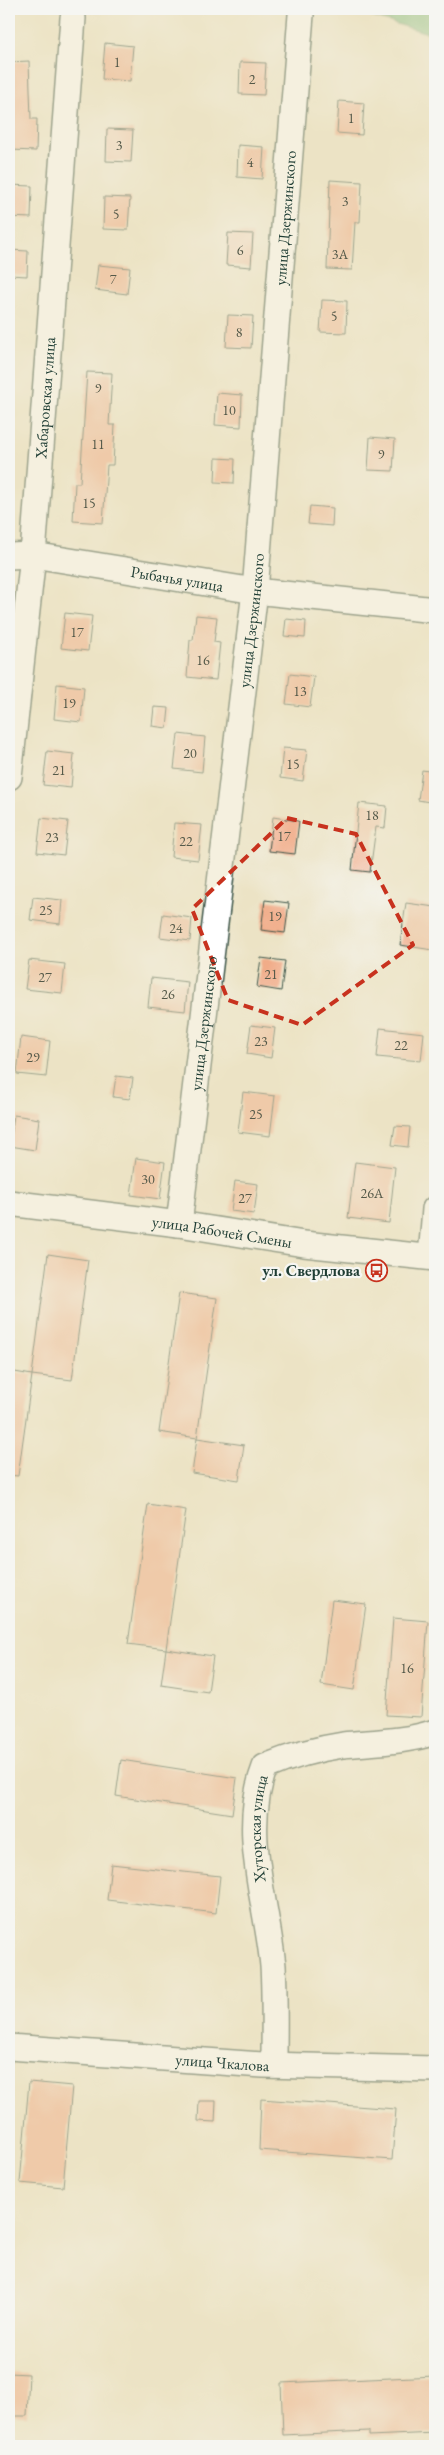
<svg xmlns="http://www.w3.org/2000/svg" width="444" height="2455" viewBox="0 0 444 2455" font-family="'EB Garamond',serif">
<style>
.forest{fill:#78ba7d;stroke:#4c7c58}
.building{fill:#f1ac88}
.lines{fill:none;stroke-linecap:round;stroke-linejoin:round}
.minor-casing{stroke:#3e564a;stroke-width:28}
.minor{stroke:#fff;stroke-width:25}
.marked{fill:none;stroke:#c8321e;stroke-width:4;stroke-dasharray:10 6;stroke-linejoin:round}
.labels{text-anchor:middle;stroke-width:4.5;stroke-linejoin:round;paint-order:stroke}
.number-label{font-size:14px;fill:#545949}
.street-label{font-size:16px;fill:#1f3d34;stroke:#f6f6f2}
.poi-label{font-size:16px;font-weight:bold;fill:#1f3d34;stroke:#f6f6f2;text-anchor:end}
</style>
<rect width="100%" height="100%" fill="#f6f6f2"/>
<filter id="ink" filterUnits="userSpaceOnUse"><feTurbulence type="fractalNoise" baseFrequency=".02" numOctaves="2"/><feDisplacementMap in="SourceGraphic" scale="10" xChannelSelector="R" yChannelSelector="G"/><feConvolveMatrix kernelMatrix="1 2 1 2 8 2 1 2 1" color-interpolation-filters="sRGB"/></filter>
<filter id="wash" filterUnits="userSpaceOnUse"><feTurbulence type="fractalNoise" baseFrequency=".0096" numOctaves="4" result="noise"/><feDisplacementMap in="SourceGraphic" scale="20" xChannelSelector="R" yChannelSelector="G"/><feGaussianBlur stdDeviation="1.12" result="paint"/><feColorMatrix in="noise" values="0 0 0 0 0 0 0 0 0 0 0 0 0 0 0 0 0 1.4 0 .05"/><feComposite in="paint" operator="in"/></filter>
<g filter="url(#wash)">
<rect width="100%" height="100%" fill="#ece3c5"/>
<!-- forest -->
<path class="forest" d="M345,9H435V33L431,34Z"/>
<g id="blocks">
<!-- building -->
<g class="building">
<path d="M105,43L133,46L130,81L102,79Z"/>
<path d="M29,61L31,119H37L36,151L10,150L13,94H9V62Z"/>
<path d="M240,62L266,63L264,95L239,94Z"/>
<path d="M339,101L364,103L362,135L337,133Z"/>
<path d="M107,129L133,130L131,162L106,161Z"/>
<path d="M238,145L264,147L262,179L237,177Z"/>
<path d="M330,180L362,182L360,222H355L352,270L327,269Z"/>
<path d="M9,185L32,186L31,218L9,217Z"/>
<path d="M104,197L130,198L128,230L103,229Z"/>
<path d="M228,233L253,234L251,267L226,265Z"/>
<path d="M9,250L28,251L27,276L9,275Z"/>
<path d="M98,265L130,268L127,294L95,290Z"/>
<path d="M322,300L347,301L346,333L320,332Z"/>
<path d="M228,315L253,316L251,348L226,347Z"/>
<path d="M87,372L112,373L109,425H115L113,465H107L103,523L73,521L75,483H80Z"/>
<path d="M217,393L242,395L241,427L215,425Z"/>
<path d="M370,437L395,439L393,471L368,470Z"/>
<path d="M216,458L235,459L234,483L215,482Z"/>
<path d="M310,506L333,508L332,526L308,524Z"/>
<path d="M65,613L92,616L88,651L61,648Z"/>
<path d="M196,615L217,617L214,642L220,643L216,680L187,677L190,640H193Z"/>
<path d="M286,619L306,621L305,638L284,636Z"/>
<path d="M290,674L314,677L310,707L286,704Z"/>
<path d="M57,684L84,687L81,722L54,719Z"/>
<path d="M154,707L169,708L167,728L152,726Z"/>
<path d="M178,734L205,737L202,772L174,769Z"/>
<path d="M283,748L307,750L303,781L280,778Z"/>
<path d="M47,751L74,754L71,788L43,785Z"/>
<path d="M422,770L435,772V803L418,800Z"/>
<path d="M359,803L387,806L385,828L376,827L370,872L352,870Z"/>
<path d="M273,817L299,821L295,854L269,851Z"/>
<path d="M41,818L68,821L64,855L37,852Z"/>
<path d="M174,823L202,825L198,860L171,857Z"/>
<path d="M33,897L62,900L60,924L30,920Z"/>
<path d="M265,900L289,903L285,933L261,930Z"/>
<path d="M406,903L435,907L433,950L400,945Z"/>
<path d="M163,914L192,918L190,941L160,937Z"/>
<path d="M261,958L285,961L281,991L257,987Z"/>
<path d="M29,960L65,964L62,993L25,989Z"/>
<path d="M151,978L188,982L185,1011L148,1007Z"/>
<path d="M251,1025L275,1028L271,1058L247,1054Z"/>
<path d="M380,1028L424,1033L421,1061L377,1057Z"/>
<path d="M21,1037L50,1041L46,1077L17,1074Z"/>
<path d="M116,1076L133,1078L130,1099L113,1097Z"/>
<path d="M243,1092L275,1096L270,1136L238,1132Z"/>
<path d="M14,1115L39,1119L35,1150L10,1146Z"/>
<path d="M395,1126L410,1127L408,1147L392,1145Z"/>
<path d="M136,1158L165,1162L160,1199L131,1195Z"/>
<path d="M355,1162L395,1167L389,1223L348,1218Z"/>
<path d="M235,1181L258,1184L254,1214L231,1211Z"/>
<path d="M48,1254L88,1260L72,1380L32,1375Z"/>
<path d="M179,1293L217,1298L197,1438L159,1432Z"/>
<path d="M9,1371L32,1375L18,1476L9,1475Z"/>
<path d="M197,1438L244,1445L239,1480L192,1473Z"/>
<path d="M148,1504L186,1510L166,1649L128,1644Z"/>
<path d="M332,1600L366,1604L354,1690L321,1685Z"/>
<path d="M393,1618L428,1621L421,1717L386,1715Z"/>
<path d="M166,1649L213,1656L208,1692L161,1685Z"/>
<path d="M121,1760L237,1778L232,1814L116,1796Z"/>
<path d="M111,1864L220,1876L216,1913L107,1900Z"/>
<path d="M29,2082L72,2086L63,2187L20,2183Z"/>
<path d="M261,2099L396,2109L392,2160L259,2150Z"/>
<path d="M199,2101H216L215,2122L198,2121Z"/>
<path d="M9,2373L29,2374L27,2416H9Z"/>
<path d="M435,2376V2433L369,2436V2431L283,2435L281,2383Z"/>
</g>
</g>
</g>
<g filter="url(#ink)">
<use href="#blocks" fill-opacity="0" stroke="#3e564a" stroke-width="1"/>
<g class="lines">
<defs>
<g id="minor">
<path id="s1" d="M9,556L33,555L255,591L435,610"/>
<path id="s2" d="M9,777L33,555L73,18"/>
<path id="s3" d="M9,1203L179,1224L304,1244L435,1258"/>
<path id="s4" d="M179,1224L255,591L301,15"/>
<path d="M431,1257L435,1209"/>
<path id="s5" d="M9,2047L263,2065L435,2069"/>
<path id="s6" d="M274,2065C274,2032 275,1998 273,1966C267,1901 240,1831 265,1767C291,1756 316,1749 343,1745C375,1742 405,1742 435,1732"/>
</g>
</defs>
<!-- minor casing -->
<use href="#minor" class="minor-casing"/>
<!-- minor -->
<use href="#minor" class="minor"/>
</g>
</g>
<!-- marked area -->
<path d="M0 0H444V2455H0ZM287,818L356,834L413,945L302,1025L228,1000L192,909Z" fill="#ece3c5" fill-opacity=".55" fill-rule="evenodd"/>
<path class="marked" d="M287,818L356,834L413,945L302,1025L228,1000L192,909Z"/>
<!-- icons -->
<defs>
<symbol id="bus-ring" viewBox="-11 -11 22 22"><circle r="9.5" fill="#f6f6f2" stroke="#c8321e" stroke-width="1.5"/><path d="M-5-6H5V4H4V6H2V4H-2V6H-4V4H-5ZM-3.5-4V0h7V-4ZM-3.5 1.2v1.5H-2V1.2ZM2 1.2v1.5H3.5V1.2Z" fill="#c8321e"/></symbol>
</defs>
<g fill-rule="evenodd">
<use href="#bus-ring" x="364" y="1258" width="25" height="25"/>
</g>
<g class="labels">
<!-- number labels -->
<g class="number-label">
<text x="117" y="67">1</text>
<text x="252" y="84">2</text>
<text x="351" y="123">1</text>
<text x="119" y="150">3</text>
<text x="250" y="167">4</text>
<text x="345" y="206">3</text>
<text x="116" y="219">5</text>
<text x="240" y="255">6</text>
<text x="340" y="259">3А</text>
<text x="113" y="284">7</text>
<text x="334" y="321">5</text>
<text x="239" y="337">8</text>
<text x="98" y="393">9</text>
<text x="229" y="415">10</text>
<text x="98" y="449">11</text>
<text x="381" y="459">9</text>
<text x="89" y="508">15</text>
<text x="77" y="637">17</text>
<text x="203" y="665">16</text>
<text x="300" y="696">13</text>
<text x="69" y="708">19</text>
<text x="190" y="758">20</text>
<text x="293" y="769">15</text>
<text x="59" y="775">21</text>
<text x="372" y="820">18</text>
<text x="284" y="841">17</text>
<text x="52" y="842">23</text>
<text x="186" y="846">22</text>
<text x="46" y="915">25</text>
<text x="275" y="921">19</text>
<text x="176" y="933">24</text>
<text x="271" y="979">21</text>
<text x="45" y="982">27</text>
<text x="168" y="999">26</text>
<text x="261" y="1046">23</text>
<text x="401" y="1050">22</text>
<text x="33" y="1062">29</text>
<text x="256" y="1119">25</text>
<text x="148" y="1184">30</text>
<text x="372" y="1198">26А</text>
<text x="245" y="1203">27</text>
<text x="407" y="1673">16</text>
</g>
<!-- street labels -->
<g class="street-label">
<text dy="6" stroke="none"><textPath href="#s4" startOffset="1012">улица Дзержинского</textPath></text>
<text dy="6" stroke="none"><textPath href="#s2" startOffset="381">Хабаровская улица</textPath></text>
<text dy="6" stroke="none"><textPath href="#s1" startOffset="170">Рыбачья улица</textPath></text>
<text dy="6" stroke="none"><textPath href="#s4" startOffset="608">улица Дзержинского</textPath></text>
<text dy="6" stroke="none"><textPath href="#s4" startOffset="202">улица Дзержинского</textPath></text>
<text dy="6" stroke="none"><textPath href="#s3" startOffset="215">улица Рабочей Смены</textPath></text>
<text dy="6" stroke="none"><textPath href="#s6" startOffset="238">Хуторская улица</textPath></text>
<text dy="6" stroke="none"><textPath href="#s5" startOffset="214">улица Чкалова</textPath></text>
</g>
<!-- poi labels -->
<g class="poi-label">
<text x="360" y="1276">ул. Свердлова</text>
</g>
</g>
<!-- margin -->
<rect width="444" height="2455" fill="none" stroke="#f6f6f2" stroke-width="30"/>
</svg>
